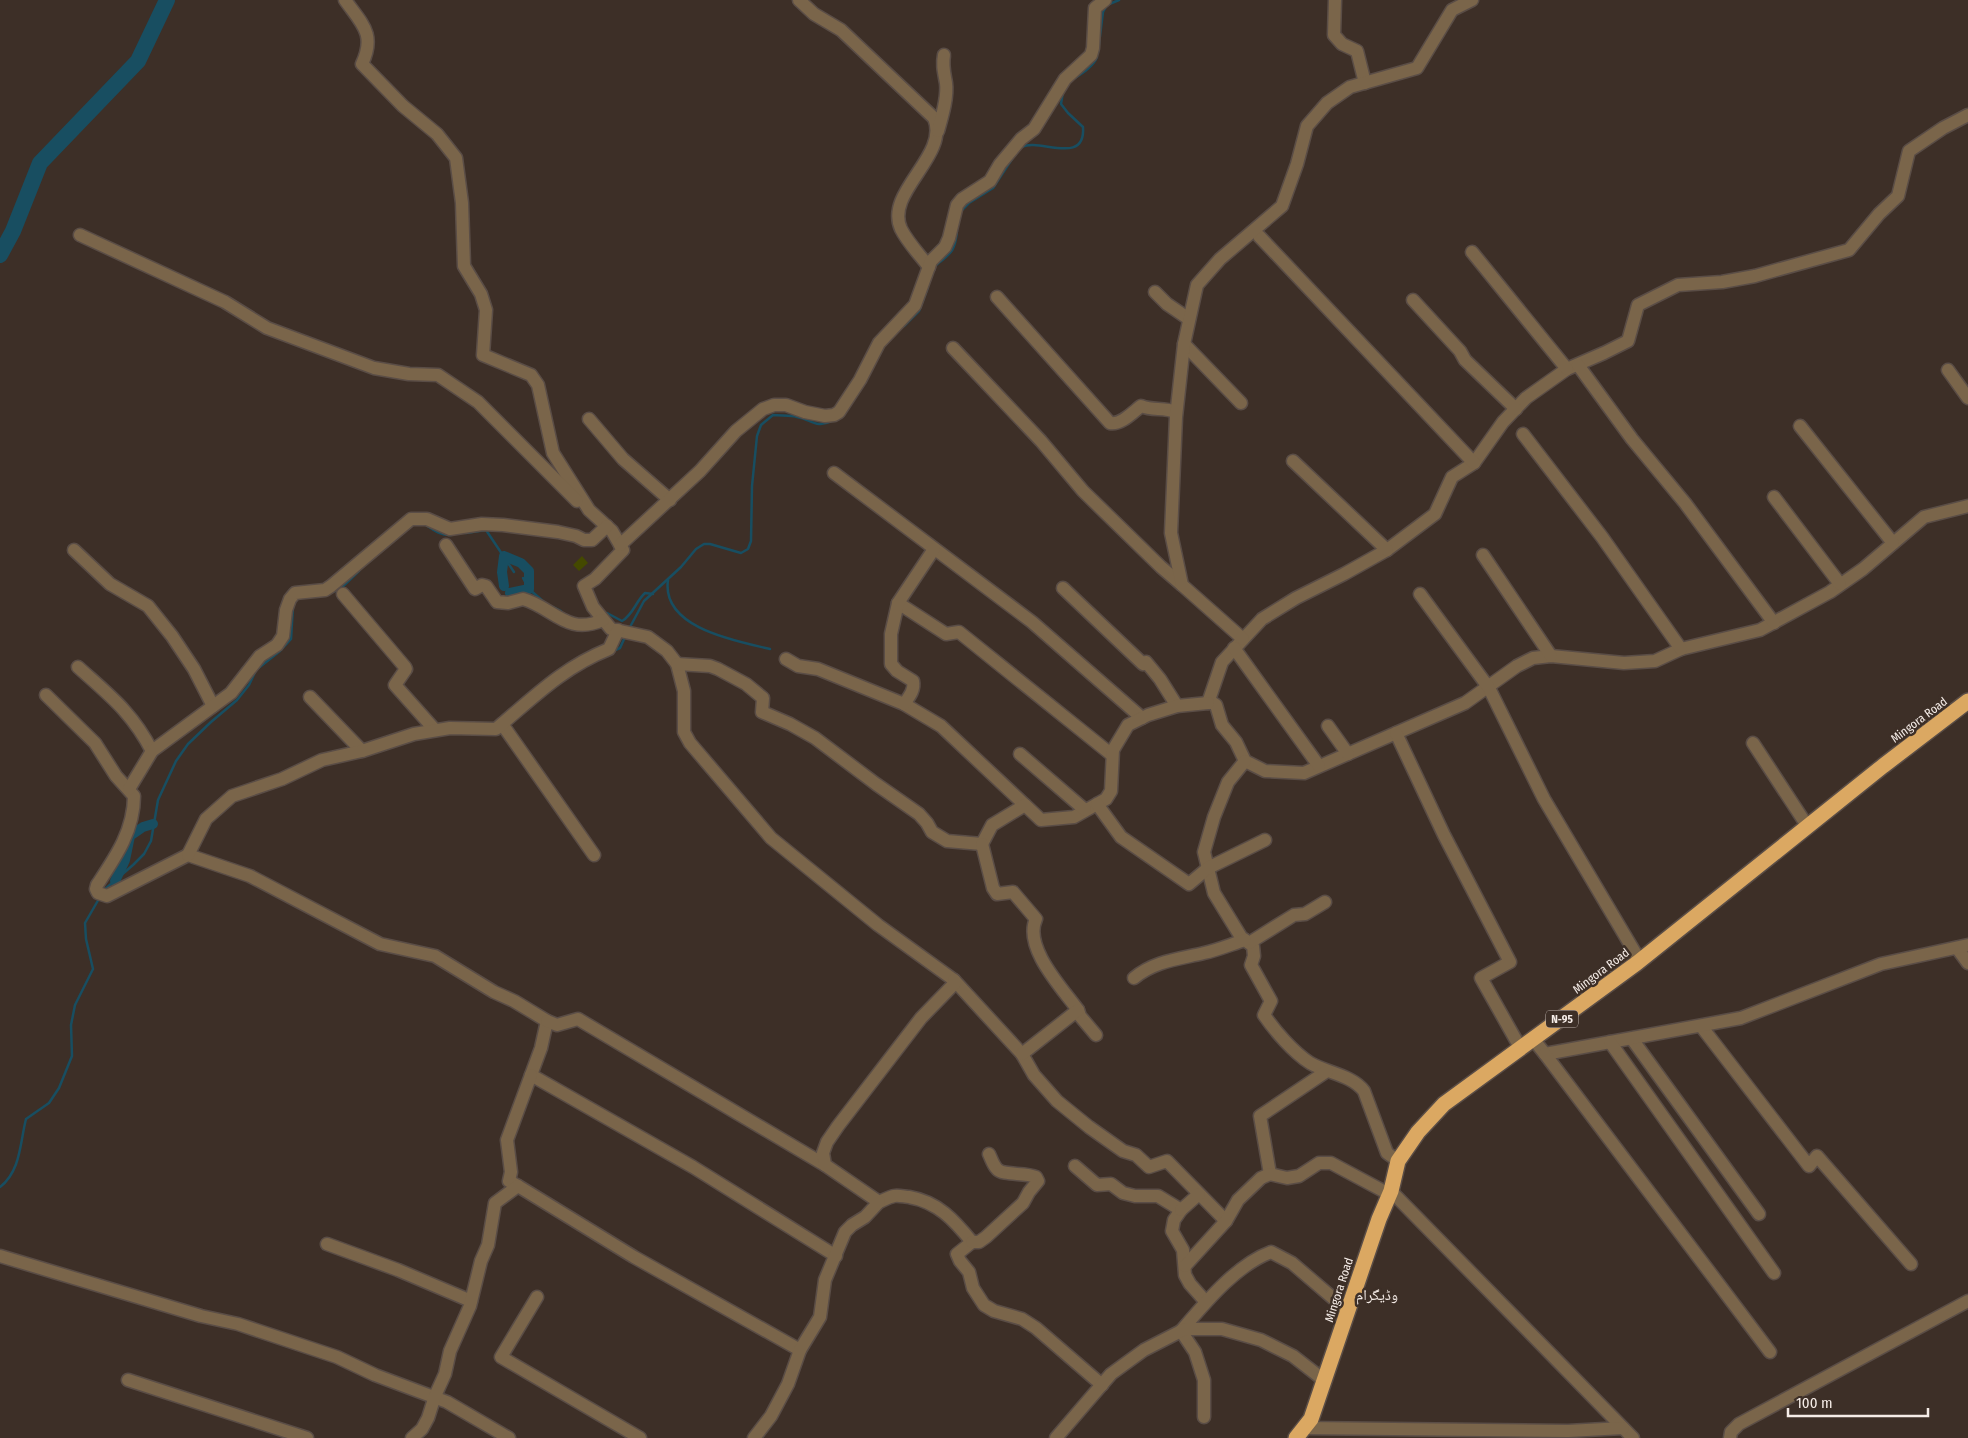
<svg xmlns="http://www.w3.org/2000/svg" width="1968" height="1438" viewBox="0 0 1968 1438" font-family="'Fira Sans Condensed','Noto Naskh Arabic',sans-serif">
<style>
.green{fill:#444900}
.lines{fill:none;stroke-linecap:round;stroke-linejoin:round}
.stream{stroke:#184e61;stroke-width:2.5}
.canal{stroke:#184e61;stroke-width:10}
.river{stroke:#184e61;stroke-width:16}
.minor-casing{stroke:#5a4d46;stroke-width:15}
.highway-casing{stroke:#5a4d46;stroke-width:18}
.minor{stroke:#7a654a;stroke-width:12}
.highway{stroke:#dba862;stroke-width:15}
.labels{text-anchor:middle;stroke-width:5;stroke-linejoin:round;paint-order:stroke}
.shield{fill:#3d2f27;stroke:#beb3ad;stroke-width:1}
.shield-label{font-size:11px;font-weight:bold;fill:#f5ece7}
.street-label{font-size:12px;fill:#f5ece7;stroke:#3d2f27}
.quarter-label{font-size:15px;fill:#f5ece7;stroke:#3d2f27}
</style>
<rect width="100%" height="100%" fill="#3d2f27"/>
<!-- green -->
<path class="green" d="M582,556L588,563L579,571L573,565Z"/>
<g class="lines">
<!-- stream -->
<g class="stream">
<path d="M1098,52L1103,12L1107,5L1119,0"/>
<path d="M1072,80C1081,74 1093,67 1097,57"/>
<path d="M1022,147C1039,138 1086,166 1083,127L1068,113L1061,104L1063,92"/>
<path d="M961,211L969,203L993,188L1012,159"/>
<path d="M935,266C951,253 955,252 957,231"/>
<path d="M904,326L919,311L928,287"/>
<path d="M424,524C433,529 440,536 451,535"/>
<path d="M466,533L486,530L514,572"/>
<path d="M523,578L529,589L544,602"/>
<path d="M668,580C661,628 736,641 770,649"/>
<path d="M330,593L340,589L359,571"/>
<path d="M553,607L561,611"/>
<path d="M607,613L622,621C633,615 636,601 645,593L653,594"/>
<path d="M630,627L644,601L681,567L696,549L704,544H710L741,553L748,549L751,541L752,486L757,436L761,425L773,415C781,416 790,415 797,417C811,419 816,429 832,421"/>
<path d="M613,651L620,648L625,637"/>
<path d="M104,890L133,865L144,854L151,841L158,800L176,761L188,744L211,722L237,700L249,685L256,670L280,651L291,639L293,607"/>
<path d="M0,1187C21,1171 20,1142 26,1119L49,1103L59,1088L72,1056L71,1025L75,1005L93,969L86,939L85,923L100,897"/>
</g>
<!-- canal -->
<g class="canal">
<path d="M504,586L502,572L504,556L521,563L529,571V589L510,593"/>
<path d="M115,881L125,860L130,836L143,827L153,824"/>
</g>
<!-- river -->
<path class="river" d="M0,255L13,231L40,163L138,61L167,0"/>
<defs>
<g id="minor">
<path d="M345,0C362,24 376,34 362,64L403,106L437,134L456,158L462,203L464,266L481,294L486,310L483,355L531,375L538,385L553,453L589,510L612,531L623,550L595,579L584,586L593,607L611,629L648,637L667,651L677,664L684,691V732L690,743L771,838L878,925L954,980L1022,1054L1034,1075L1057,1101L1089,1127L1123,1151L1136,1155L1149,1167L1167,1161L1226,1221"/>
<path d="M799,0L814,14L841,30L934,118C950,156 884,192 901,229C908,243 920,255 929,267"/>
<path d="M1335,0L1334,35L1342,44L1357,51L1365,83"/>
<path d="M1968,115L1943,128L1909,151L1898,196L1879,214L1849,250L1755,276L1722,282L1678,285L1638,305L1628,341L1604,353L1567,369L1526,398L1503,422L1474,463L1452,477L1435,514L1387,550L1344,574L1296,598L1262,619L1222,662L1208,703H1213L1216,705L1222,725L1236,742L1245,761L1265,771L1304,773L1465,703L1517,666L1533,658L1551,656L1624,663L1655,661L1681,649L1760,630L1830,592L1863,569L1924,517L1968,506"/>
<path d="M938,131C942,117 948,97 946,83C944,72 942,65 944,55"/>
<path d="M80,235L225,302L267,328L374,368L409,374L438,375L478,402L577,501"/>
<path d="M1259,236L1474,463"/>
<path d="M1472,252L1567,369"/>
<path d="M1155,292L1167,304L1189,319"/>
<path d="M997,297L1110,423C1121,425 1132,413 1141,406C1153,411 1163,407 1176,412"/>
<path d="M1413,300L1460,351L1465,360L1516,409"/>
<path d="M1184,344L1241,403"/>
<path d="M953,348L1041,441L1083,491L1161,567L1182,585"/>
<path d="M1578,365L1632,439L1685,503L1774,623"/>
<path d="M1948,370L1968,398"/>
<path d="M589,419L623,459L670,500"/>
<path d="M1800,426L1893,543"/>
<path d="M1523,434L1602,537L1681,649"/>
<path d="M1293,461L1387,550"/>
<path d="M834,473L1032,622L1142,718"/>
<path d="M1774,497L1840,584"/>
<path d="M446,545L475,589L482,585L486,586L497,602L508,603L523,599C554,608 567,636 603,620"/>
<path d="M620,545L700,471L736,431L763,409L774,405H786L805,412L825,416L834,415L839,412L860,380L879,343L915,305L931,261L945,247L949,238L957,205L962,199L990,181L1000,164L1021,139L1034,129L1065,79L1091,55L1093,48L1095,8L1105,0"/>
<path d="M74,550L110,584L148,606L172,636L194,669L213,706"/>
<path d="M1483,555L1551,656"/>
<path d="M1063,588L1143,664L1146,662L1160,679L1177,706"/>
<path d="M343,594L405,667L406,669L395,685L435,730"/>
<path d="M1420,594L1489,688L1544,799L1640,961"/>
<path d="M898,603L946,634L959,632L1112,755"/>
<path d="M1243,639L1182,585L1171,533L1176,417L1184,344L1197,285L1220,259L1282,206L1297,164L1307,126L1327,103L1350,87L1417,68L1452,10L1472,0"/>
<path d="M1234,648L1319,766"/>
<path d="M786,659L798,666L818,669L904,704L941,726L1025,805"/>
<path d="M677,664L710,666L718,669L746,684L763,698L762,712L790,724L815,738L876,784L919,814L927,823L932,832L947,841L982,844L992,825L1025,805L1041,820L1074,817L1106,799L1111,791L1113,750L1128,725L1148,715L1177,706L1208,703"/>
<path d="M78,667C109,695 132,712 152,751"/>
<path d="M46,695L95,743L116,776L134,796C134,831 115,858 97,885L96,889L98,893L107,896L188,855L250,876L380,944L435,956L494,992L514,1001L547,1021L541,1048L531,1075L693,1167L836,1256"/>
<path d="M310,697L362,751"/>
<path d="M904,704C909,697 915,690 913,681L897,671L891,664V634L898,603L934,549"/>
<path d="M502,724L594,855"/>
<path d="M1328,726L1348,754"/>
<path d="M1396,733L1444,835L1510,962L1481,978L1521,1049"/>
<path d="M1753,743L1808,827"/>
<path d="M1020,754L1085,810"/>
<path d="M1245,761L1228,782L1214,817L1204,852L1214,893L1241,937L1253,946L1254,956L1251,965L1271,1001L1264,1015C1275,1031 1293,1052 1310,1063C1327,1073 1352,1075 1364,1091L1387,1153L1398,1161"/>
<path d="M129,789L152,751L231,693L260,656L277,645L283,636L286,610L290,599L295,593L325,590L331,586L411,519H427L450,529L482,524L503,525L558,532L576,536L584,540H592L607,526"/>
<path d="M1097,804L1121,837L1189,884L1208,868L1265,840"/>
<path d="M982,844L993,888L997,894L1013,892L1036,919C1023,947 1062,988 1078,1010L1080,1016L1096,1035"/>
<path d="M188,855L206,819L232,796L282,779L322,760L362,751L414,734L450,728L496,729C534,697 562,668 609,649L618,630"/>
<path d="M1249,943L1294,915L1305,914L1325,902"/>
<path d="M1957,948L1968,963"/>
<path d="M1134,978C1154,961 1179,959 1204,953C1218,950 1232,944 1245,940"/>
<path d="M547,1021L557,1025L578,1019L825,1165"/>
<path d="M1701,1026L1809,1166L1817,1156L1911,1264"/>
<path d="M1632,1039L1759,1214"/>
<path d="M1534,1040L1545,1054L1741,1018L1881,964L1968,945"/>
<path d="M1610,1042L1774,1273"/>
<path d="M1022,1054L1078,1010"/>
<path d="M1545,1054L1770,1352"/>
<path d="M1075,1166L1097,1185L1111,1184L1123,1193L1135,1196H1158L1181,1210L1174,1220L1172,1231L1183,1250L1185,1275L1190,1284L1206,1302"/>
<path d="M1270,1174L1260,1116L1327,1071"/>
<path d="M518,1186L509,1181L511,1172L507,1140L531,1075"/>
<path d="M1391,1191L1633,1438"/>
<path d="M879,1202C884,1200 889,1197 894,1196C899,1195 905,1197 909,1197C938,1202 954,1220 972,1242L957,1254L960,1261L969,1272L973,1288L984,1305L994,1311L1022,1319L1036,1328L1102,1385"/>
<path d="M1181,1210L1199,1194"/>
<path d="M972,1242H979L986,1237L1023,1203L1029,1192L1038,1181L1036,1177C1025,1172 1003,1176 997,1169C993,1165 991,1158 989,1154"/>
<path d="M327,1244L398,1270L471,1301"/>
<path d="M0,1256L201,1316L238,1324L337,1357L375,1375L447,1402L509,1438"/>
<path d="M1185,1266L1226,1221L1238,1200L1261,1178L1270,1174L1287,1178L1299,1176L1319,1163H1331L1389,1194"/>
<path d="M537,1297L501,1357L640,1438"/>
<path d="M128,1380L307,1438"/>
<path d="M1204,1417V1380L1195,1352L1181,1331C1205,1303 1236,1265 1271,1252L1292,1263L1348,1311"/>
<path d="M1304,1428L1568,1431L1623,1428"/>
<path d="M412,1438L422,1429L428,1418L435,1396L445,1374L450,1351L470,1306L481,1261L488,1245L495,1203L518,1186L634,1257L800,1350"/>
<path d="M754,1438L771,1416L788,1384L800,1350L820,1317L825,1280L845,1232L852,1225L865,1217L879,1202L825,1165L823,1153L827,1142L838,1126L921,1018L955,983L954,980"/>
<path d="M1056,1438L1111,1374L1144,1350L1185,1329H1222L1261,1340L1293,1356L1325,1381"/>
<path d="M1730,1438L1731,1432L1739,1424L1968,1301"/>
</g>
<path id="highway" d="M1296,1438L1311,1419L1379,1219L1391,1191L1398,1161L1418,1132L1444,1104L1637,963L1883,766L1968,701"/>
</defs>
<!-- minor casing -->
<use href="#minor" class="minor-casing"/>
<!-- highway casing -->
<use href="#highway" class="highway-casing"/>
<!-- minor -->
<use href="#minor" class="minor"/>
<!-- highway -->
<use href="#highway" class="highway"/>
</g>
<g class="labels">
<!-- shield labels -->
<rect class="shield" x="1546" y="1010.5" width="32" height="17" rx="4"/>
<g class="shield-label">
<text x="1562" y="1023">N-95</text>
</g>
<!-- street labels -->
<g class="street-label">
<text transform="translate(1919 720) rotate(-37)" y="4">Mingora Road</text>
<text transform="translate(1601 971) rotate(-37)" y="4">Mingora Road</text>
<text transform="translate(1339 1290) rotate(-72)" y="4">Mingora Road</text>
</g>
<!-- quarter labels -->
<g class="quarter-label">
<text x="1377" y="1300">وڈیگرام</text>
</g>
</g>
<!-- scale -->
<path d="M1788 1408v8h140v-8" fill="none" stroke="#f5ece7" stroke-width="2.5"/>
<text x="1796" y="1408" font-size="15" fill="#f5ece7" stroke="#3d2f27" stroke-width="4" paint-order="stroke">100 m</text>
</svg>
